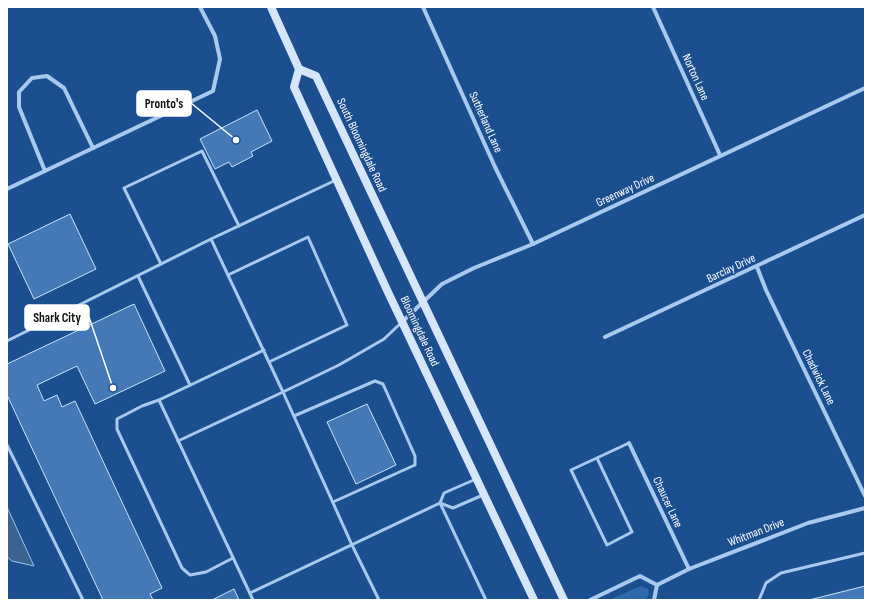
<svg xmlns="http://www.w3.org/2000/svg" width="872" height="607" viewBox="0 0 872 607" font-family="'Sofia Sans Condensed',sans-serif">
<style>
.green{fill:#2e69ad}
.water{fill:#3c6290;stroke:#9cc4f0}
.building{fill:#4478b7;stroke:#cfe3fa}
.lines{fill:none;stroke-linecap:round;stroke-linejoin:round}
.lane{stroke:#a9c9ee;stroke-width:3}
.street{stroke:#a9c9ee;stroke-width:4}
.secondary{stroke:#d6e6fa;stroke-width:8}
.labels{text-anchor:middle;stroke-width:3;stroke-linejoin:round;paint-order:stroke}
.street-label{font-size:12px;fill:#fff;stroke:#1b4f8f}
.leader{fill:none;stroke:#fff;stroke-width:1.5}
.callout-dot{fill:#fff;stroke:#1b4f8f;stroke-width:1.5}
.callout{fill:#fff;stroke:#fff;stroke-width:1.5}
.callout-label{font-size:13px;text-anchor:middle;font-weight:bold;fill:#111}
</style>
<rect width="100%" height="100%" fill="#1b4f8f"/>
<!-- green -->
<path class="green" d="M641,586L648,589L649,594L646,600H609Z"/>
<!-- water -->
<path class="water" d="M7,507L34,566L12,561L7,557Z"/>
<!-- building -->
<g class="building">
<path d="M257,110L272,141L251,152L253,156L232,167L229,162L215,169L200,139Z"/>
<path d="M70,214L96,269L34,299L8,244Z"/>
<path d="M134,304L165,371L95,404L77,366L37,385L44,401L57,395L62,407L75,401L162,588L150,594L153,600H103L7,395V364Z"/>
<path d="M367,404L396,465L356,484L327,422Z"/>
<path d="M865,586V600H809Z"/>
<path d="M234,589L239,600H212Z"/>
</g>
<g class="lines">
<!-- lane -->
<g class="lane">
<path d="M211,239L283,392L339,365L384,339L401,323"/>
<path d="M161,264L124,188L202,151L239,226"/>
<path d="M228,275L308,237L347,325L269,362"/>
<path d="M138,276L190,385"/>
<path d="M7,341L211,239L336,180"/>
<path d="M159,400L142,406L117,419V429L182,568L190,575L206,572L233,558"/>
<path d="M294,416L375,381L383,384L415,456V465L333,502"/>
<path d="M178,441L283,392L352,545L379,600"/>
<path d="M7,445L83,600"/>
<path d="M597,458L632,532L607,545L571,470L629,443"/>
<path d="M440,503L486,600"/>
<path d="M440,503L453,508L483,495"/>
<path d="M250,593L440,503L444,493L476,479"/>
<path d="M253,600L159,400L264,350"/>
<path d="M759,600L766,583L781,573L865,553"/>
</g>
<!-- street -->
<g class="street">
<path d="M423,7L495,167L533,244"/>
<path d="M653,7L720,155"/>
<path d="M45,171L19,107V92L32,78L47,76L64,88L93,148"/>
<path d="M7,189L213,91L220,59L215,36L200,7"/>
<path d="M757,267L766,290L865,496"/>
<path d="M402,322L442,284L474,268L533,244L865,88"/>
<path d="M605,337L865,215"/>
<path d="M629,443L689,569"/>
<path d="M657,585L689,569L808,523L865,508"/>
<path d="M590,600L640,576L657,585"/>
<path d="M654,600L657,585"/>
</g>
<!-- secondary -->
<g class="secondary">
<path d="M271,7L299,69L316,76L564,600"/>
<path d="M299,69L294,87L387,290L534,600"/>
</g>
</g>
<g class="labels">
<!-- street labels -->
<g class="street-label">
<text transform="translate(696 77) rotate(66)" y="4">Norton Lane</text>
<text transform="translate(486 122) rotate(66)" y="4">Sutherland Lane</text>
<text transform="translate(362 145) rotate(65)" y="4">South Bloomingdale Road</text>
<text transform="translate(625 190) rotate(-25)" y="4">Greenway Drive</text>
<text transform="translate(731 268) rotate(-25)" y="4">Barclay Drive</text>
<text transform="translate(420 331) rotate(65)" y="4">Bloomingdale Road</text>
<text transform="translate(819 377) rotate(64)" y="4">Chadwick Lane</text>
<text transform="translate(668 502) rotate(65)" y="4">Chaucer Lane</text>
<text transform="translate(756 532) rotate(-21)" y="4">Whitman Drive</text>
</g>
</g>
<!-- callouts -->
<path class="leader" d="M236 140L191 103M113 388L89 317"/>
<g class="callout-dot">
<circle cx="236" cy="140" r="4"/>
<circle cx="113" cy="388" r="4"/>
</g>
<g class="callout">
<rect x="137" y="91" width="54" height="25" rx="4"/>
<rect x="25" y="305" width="64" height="25" rx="4"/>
</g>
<g class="callout-label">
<text x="164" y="108">Pronto's</text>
<text x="57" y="322">Shark City</text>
</g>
<!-- border -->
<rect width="872" height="607" fill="none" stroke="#ffffff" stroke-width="16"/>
</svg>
